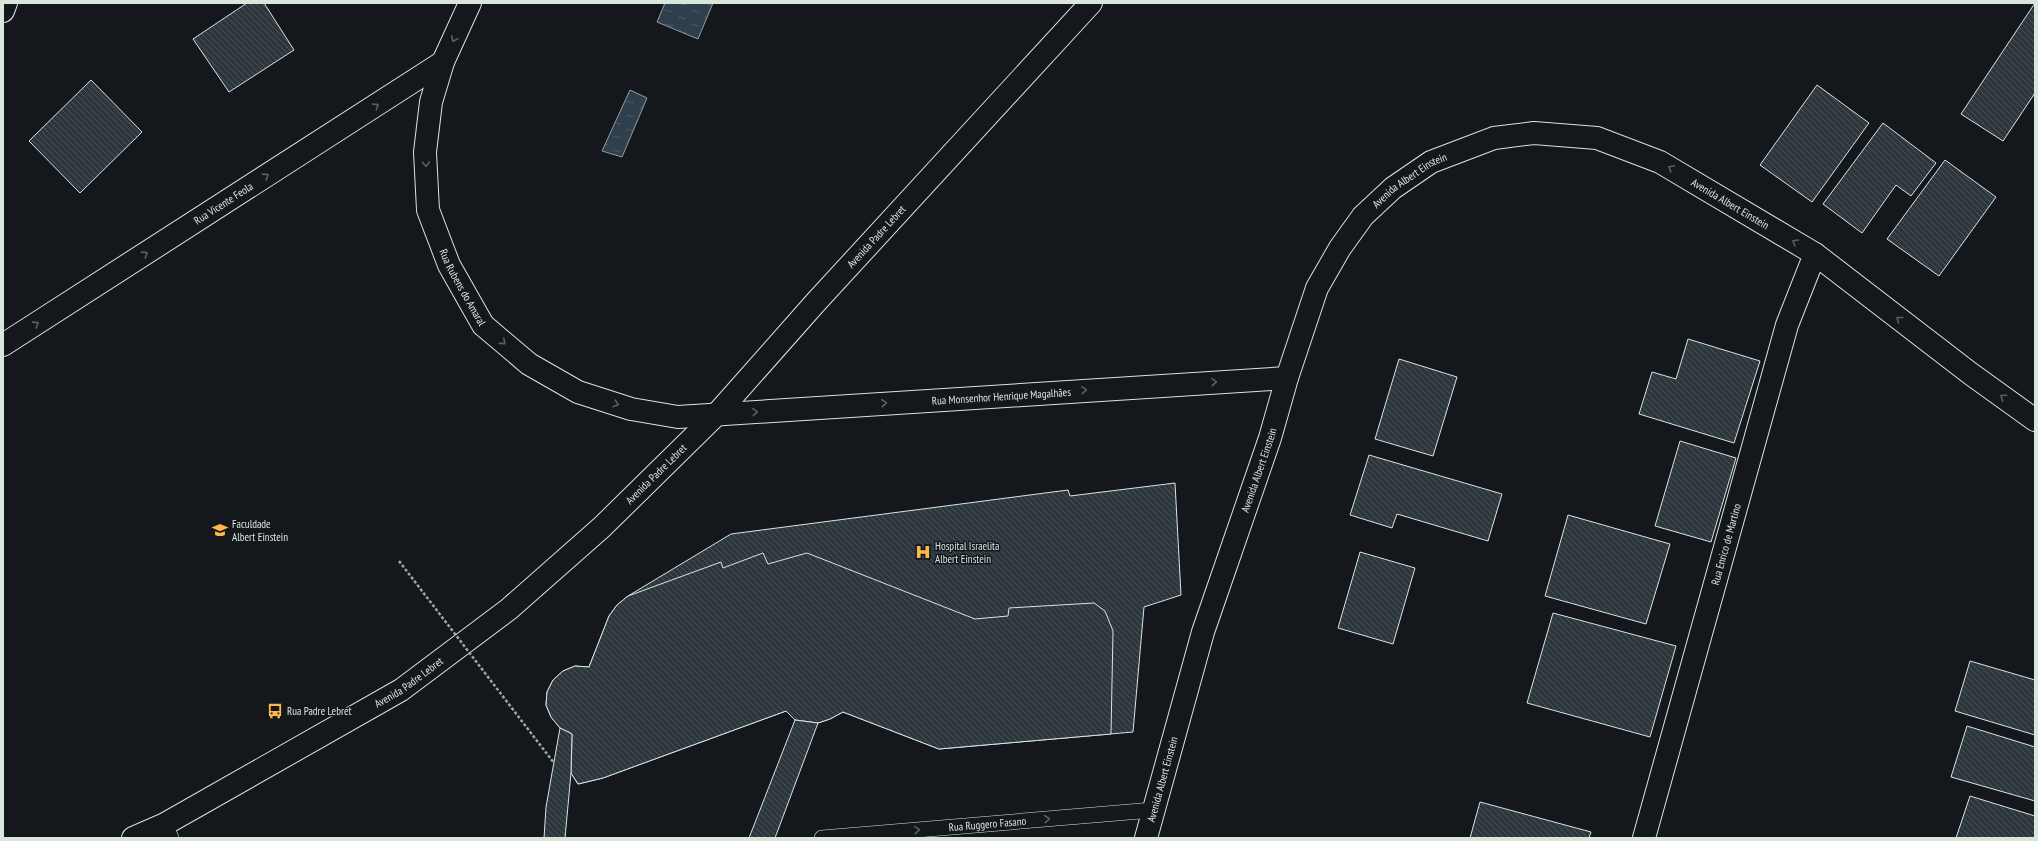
<svg xmlns="http://www.w3.org/2000/svg" width="2038" height="841" viewBox="0 0 2038 841" font-family="'PT Sans Narrow',sans-serif">
<style>
.water{fill:url(#water-ripples);stroke:#939e99}
.building{fill:url(#building-back-hatch);stroke:#d8e6dc}
.lines{fill:none;stroke-linecap:round;stroke-linejoin:round}
.lane-casing{stroke:#d8e6dc;stroke-width:16}
.street-casing{stroke:#d8e6dc;stroke-width:24}
.secondary-casing{stroke:#d8e6dc;stroke-width:24}
.lane{stroke:#14181c;stroke-width:15}
.street{stroke:#14181c;stroke-width:22}
.secondary{stroke:#14181c;stroke-width:22}
.path-bridge{stroke:#9da8a2;stroke-width:2.5;stroke-dasharray:3 2;stroke-linecap:butt}
.oneway{stroke:#59605f}
.labels{text-anchor:middle;stroke-width:3;stroke-linejoin:round;paint-order:stroke}
.street-label{font-size:11px;fill:#d8e6dc;stroke:#14181c}
.poi-label{font-size:11px;fill:#d8e6dc;stroke:#14181c;text-anchor:start}
</style>
<defs>
<pattern id="water-ripples" width="26" height="14" patternUnits="userSpaceOnUse"><rect width="26" height="14" fill="#2f3f4d"/><path d="M2 4q2-2 4 0t4 0M15 11q2-2 4 0t4 0" fill="none" stroke="#4c5b66"/></pattern>
<pattern id="building-back-hatch" width="6" height="6" patternUnits="userSpaceOnUse"><rect width="6" height="6" fill="#2c363c"/><path d="M-1 5l2 2M0 0l6 6M5-1l2 2" fill="none" stroke="#4a5358"/></pattern>
</defs>
<rect width="100%" height="100%" fill="#14181c"/>
<!-- water -->
<g class="water">
<path d="M665,3H713L698,39L657,22Z"/>
<path d="M630,90L647,98L622,157L602,151Z"/>
</g>
<!-- building -->
<g class="building">
<path d="M247,3H264L294,50L229,92L193,39Z"/>
<path d="M2035,3V93L2003,141L1961,114Z"/>
<path d="M91,80L142,132L80,193L29,141Z"/>
<path d="M1817,85L1869,123L1812,202L1760,165Z"/>
<path d="M1883,123L1936,163L1911,196L1896,185L1862,233L1823,204Z"/>
<path d="M1945,160L1996,197L1939,276L1887,239Z"/>
<path d="M1688,339L1760,361L1734,443L1639,414L1652,372L1676,379Z"/>
<path d="M1399,359L1457,377L1433,456L1375,439Z"/>
<path d="M1680,441L1736,458L1711,542L1655,526Z"/>
<path d="M1369,455L1502,494L1488,541L1397,514L1392,528L1350,515Z"/>
<path d="M1175,483L1181,595L1144,607L1133,732L939,749L843,712L830,719L818,723L795,720L786,711L603,778L578,784L571,773L572,734L560,728L551,717L546,705L547,692L553,680L563,671L575,666L589,667L609,616L617,605L628,596L731,534L1068,490L1070,496Z"/>
<path d="M1568,515L1670,544L1646,624L1545,596Z"/>
<path d="M1360,552L1415,568L1393,644L1338,628Z"/>
<path d="M763,553L768,564L807,553L975,619L1008,616L1009,608L1094,603L1105,611L1113,631L1111,734L939,749L843,712L830,719L818,723L795,720L786,711L603,778L578,784L571,773L572,734L560,728L551,717L546,705L547,692L553,680L563,671L575,666L589,667L609,616L617,605L628,596L721,562L723,568Z"/>
<path d="M1553,613L1676,646L1650,737L1527,703Z"/>
<path d="M1970,661L2035,680V735L1955,711Z"/>
<path d="M795,720L818,723L775,838H749Z"/>
<path d="M1967,726L2035,747V801L1951,777Z"/>
<path d="M560,728L572,734L571,773L565,838H544L546,807Z"/>
<path d="M1970,796L2035,816V838H1956Z"/>
<path d="M1480,802L1591,832L1589,838H1470Z"/>
</g>
<g class="lines">
<defs>
<g id="lane">
<path d="M165,824L171,838"/>
<path id="s1" d="M822,838L1153,810"/>
</g>
<g id="street">
<path id="s2" d="M470,3L443,62L431,102L425,152L428,210L449,265L483,325L529,364L578,392L631,409L678,417L1287,378"/>
<path d="M3,11L6,3"/>
<path id="s3" d="M3,345L443,62"/>
<path id="s4" d="M1146,838L1203,632L1270,438L1287,378L1317,288L1340,248L1363,216L1393,188L1431,162L1494,138L1534,133L1597,138L1660,162L1815,254L1971,374L2035,420"/>
<path id="s5" d="M1644,838L1787,325L1815,254"/>
</g>
<g id="secondary">
<path id="s6" d="M133,838L165,824L401,690L509,609L602,527L716,415L816,302L1091,3"/>
</g>
</defs>
<!-- lane casing -->
<use href="#lane" class="lane-casing"/>
<!-- street casing -->
<use href="#street" class="street-casing"/>
<!-- secondary casing -->
<use href="#secondary" class="secondary-casing"/>
<!-- lane -->
<use href="#lane" class="lane"/>
<!-- street -->
<use href="#street" class="street"/>
<!-- secondary -->
<use href="#secondary" class="secondary"/>
<!-- path-bridge -->
<path class="path-bridge" d="M399,561L554,763"/>
</g>
<!-- one-way arrows -->
<defs><path id="oneway-chevron" d="M-2-3.5L2.5 0L-2 3.5" fill="none" stroke-width="1.6" stroke-linecap="round" stroke-linejoin="round"/></defs>
<g class="oneway">
<use href="#oneway-chevron" transform="translate(454 39) rotate(114)"/>
<use href="#oneway-chevron" transform="translate(376 106) rotate(-33)"/>
<use href="#oneway-chevron" transform="translate(426 164) rotate(87)"/>
<use href="#oneway-chevron" transform="translate(1671 168) rotate(-149)"/>
<use href="#oneway-chevron" transform="translate(266 176) rotate(-33)"/>
<use href="#oneway-chevron" transform="translate(1795 242) rotate(-149)"/>
<use href="#oneway-chevron" transform="translate(145 254) rotate(-33)"/>
<use href="#oneway-chevron" transform="translate(1899 319) rotate(-142)"/>
<use href="#oneway-chevron" transform="translate(36 324) rotate(-33)"/>
<use href="#oneway-chevron" transform="translate(503 342) rotate(41)"/>
<use href="#oneway-chevron" transform="translate(1214 382) rotate(-4)"/>
<use href="#oneway-chevron" transform="translate(1084 390) rotate(-4)"/>
<use href="#oneway-chevron" transform="translate(2003 397) rotate(-145)"/>
<use href="#oneway-chevron" transform="translate(884 403) rotate(-4)"/>
<use href="#oneway-chevron" transform="translate(616 404) rotate(18)"/>
<use href="#oneway-chevron" transform="translate(755 412) rotate(-4)"/>
<use href="#oneway-chevron" transform="translate(1047 819) rotate(-5)"/>
<use href="#oneway-chevron" transform="translate(917 830) rotate(-5)"/>
</g>
<!-- icons -->
<defs>
<symbol id="university-bare" viewBox="-9 -9 18 18"><path d="M0-5L7-2L0 1L-7-2ZM-4 1L0 2.5L4 1V4Q0 6-4 4Z" fill="#ffb74d" stroke="#14181c" stroke-width="2.5" paint-order="stroke"/></symbol>
<symbol id="hospital-bare" viewBox="-9 -9 18 18"><path d="M-5-5h3v3.5h4V-5h3V5h-3V1.5h-4V5h-3Z" fill="#ffb74d" stroke="#14181c" stroke-width="2.5" paint-order="stroke"/></symbol>
<symbol id="bus-bare" viewBox="-9 -9 18 18"><path d="M-5-6H5V4H4V6H2V4H-2V6H-4V4H-5ZM-3.5-4V0h7V-4ZM-3.5 1.2v1.5H-2V1.2ZM2 1.2v1.5H3.5V1.2Z" fill="#ffb74d" stroke="#14181c" stroke-width="2.5" paint-order="stroke"/></symbol>
</defs>
<g fill-rule="evenodd">
<use href="#university-bare" x="209" y="519" width="22" height="22"/>
<use href="#hospital-bare" x="912" y="541" width="22" height="22"/>
<use href="#bus-bare" x="264" y="700" width="22" height="22"/>
</g>
<g class="labels">
<!-- street labels -->
<g class="street-label">
<text dy="4" stroke="none"><textPath href="#s4" startOffset="721">Avenida Albert Einstein</textPath></text>
<text dy="4" stroke="none"><textPath href="#s3" startOffset="262">Rua Vicente Feola</textPath></text>
<text dy="4" stroke="none"><textPath href="#s4" startOffset="1069">Avenida Albert Einstein</textPath></text>
<text dy="4" stroke="none"><textPath href="#s6" startOffset="965">Avenida Padre Lebret</textPath></text>
<text dy="4" stroke="none"><textPath href="#s2" startOffset="300">Rua Rubens do Amaral</textPath></text>
<text dy="4" stroke="none"><textPath href="#s2" startOffset="887">Rua Monsenhor Henrique Magalhães</textPath></text>
<text dy="4" stroke="none"><textPath href="#s4" startOffset="385">Avenida Albert Einstein</textPath></text>
<text dy="4" stroke="none"><textPath href="#s6" startOffset="641">Avenida Padre Lebret</textPath></text>
<text dy="4" stroke="none"><textPath href="#s5" startOffset="305">Rua Enrico de Martino</textPath></text>
<text dy="4" stroke="none"><textPath href="#s6" startOffset="317">Avenida Padre Lebret</textPath></text>
<text dy="4" stroke="none"><textPath href="#s4" startOffset="61">Avenida Albert Einstein</textPath></text>
<text dy="4" stroke="none"><textPath href="#s1" startOffset="166">Rua Ruggero Fasano</textPath></text>
</g>
<!-- poi labels -->
<g class="poi-label">
<text x="232" y="528">Faculdade<tspan x="232" dy="13">Albert Einstein</tspan></text>
<text x="935" y="550">Hospital Israelita<tspan x="935" dy="13">Albert Einstein</tspan></text>
<text x="287" y="715">Rua Padre Lebret</text>
</g>
</g>
<!-- border -->
<rect width="2038" height="841" fill="none" stroke="#d8e6dc" stroke-width="8"/>
</svg>
